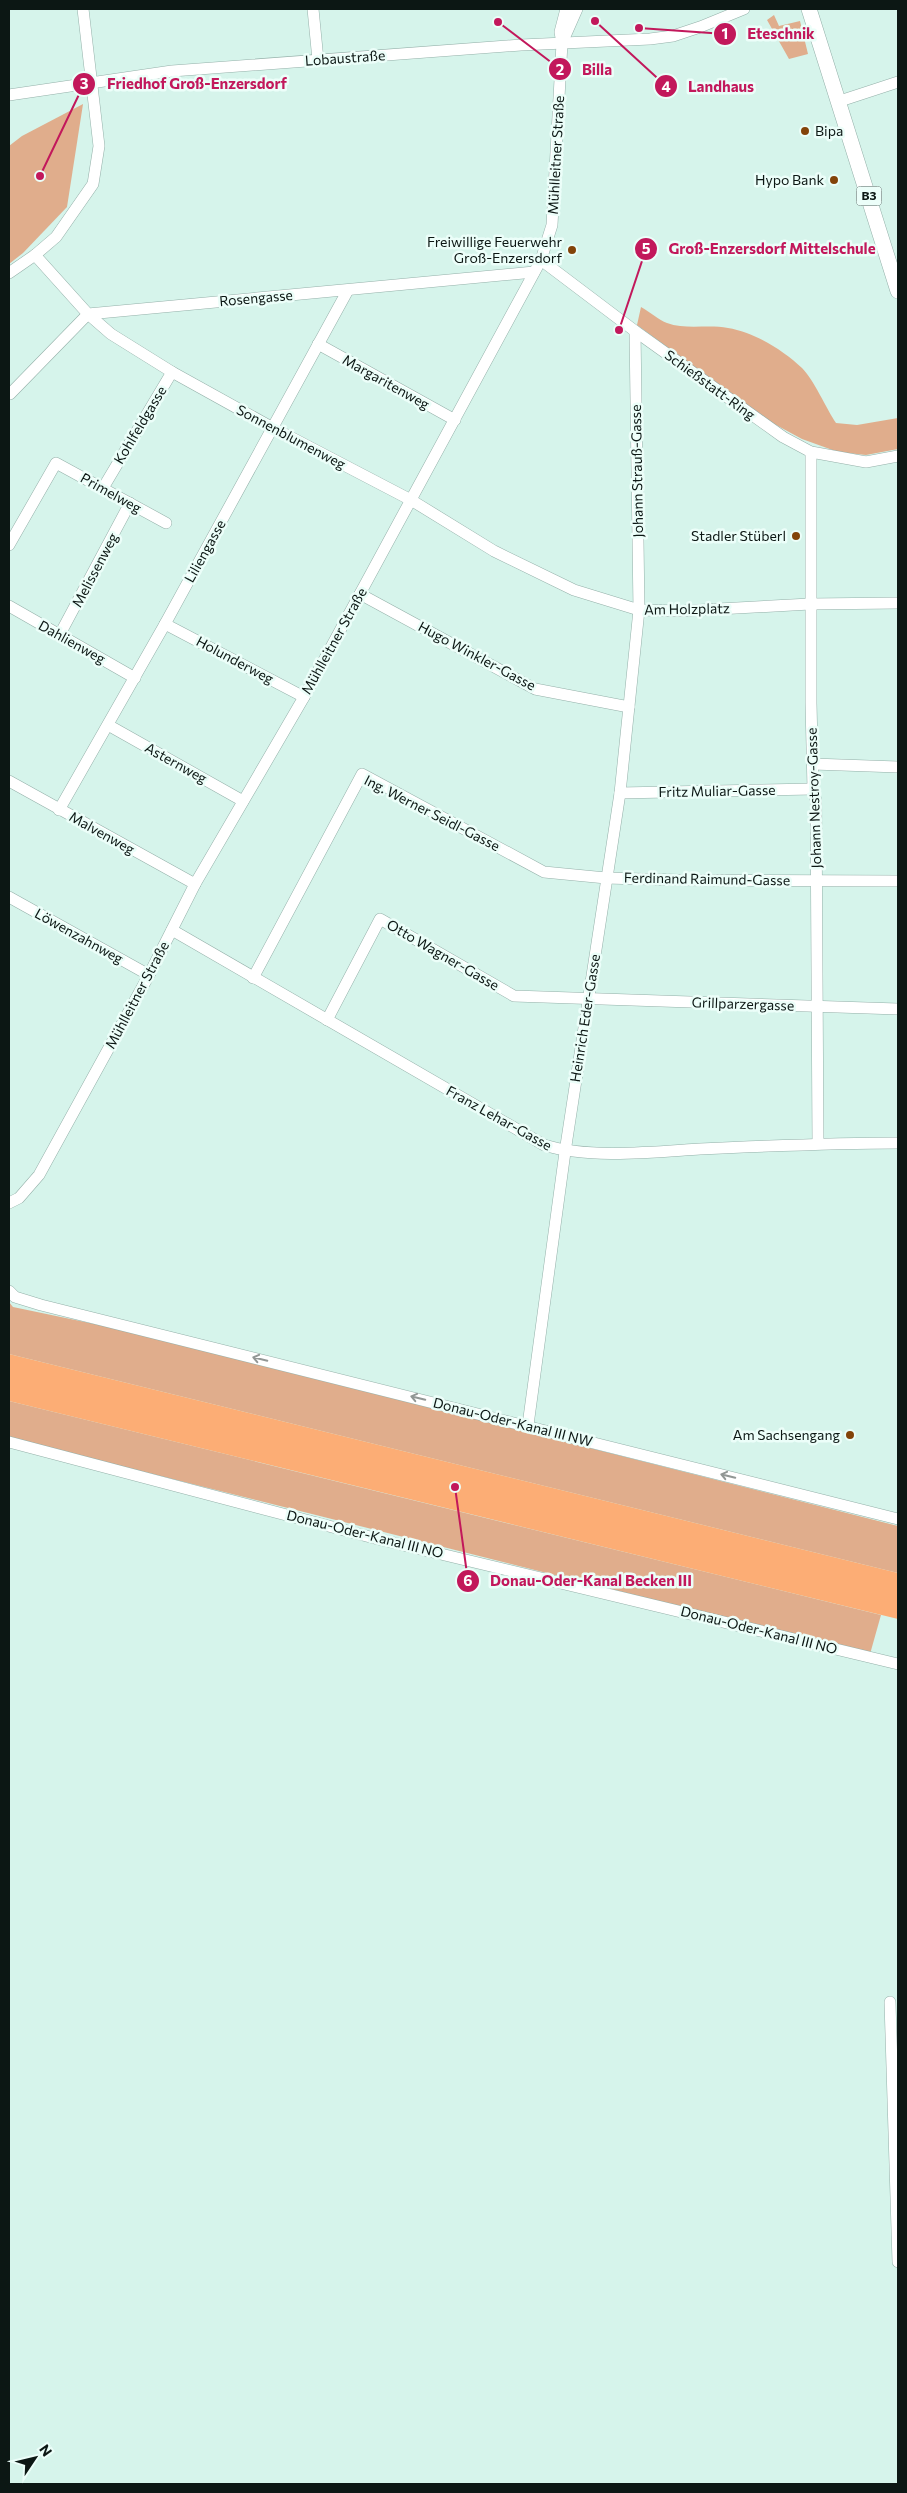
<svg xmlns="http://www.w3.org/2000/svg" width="907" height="2493" viewBox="0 0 907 2493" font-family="Commissioner,sans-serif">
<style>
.green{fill:#e0ad8c}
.water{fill:#fcad75}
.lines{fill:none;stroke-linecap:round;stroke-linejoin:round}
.minor-casing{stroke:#94b0a9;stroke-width:12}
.major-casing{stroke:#94b0a9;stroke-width:16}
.minor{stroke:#fff;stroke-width:11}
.major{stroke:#fff;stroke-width:15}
.oneway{stroke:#929795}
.poi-dot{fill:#834309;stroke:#ecfef9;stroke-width:2}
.labels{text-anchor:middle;stroke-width:5;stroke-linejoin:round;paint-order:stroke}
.shield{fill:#ecfef9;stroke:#4f5c59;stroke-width:1}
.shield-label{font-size:12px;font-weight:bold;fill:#0c1714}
.street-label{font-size:14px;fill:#0c1714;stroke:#ecfef9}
.poi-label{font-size:14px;fill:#0c1714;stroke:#ecfef9;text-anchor:end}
.leader{fill:none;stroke:#c2185b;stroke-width:2}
.callout-dot{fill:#c2185b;stroke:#ecfef9;stroke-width:2}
.mark-label{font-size:15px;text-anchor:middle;font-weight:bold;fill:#fff}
.callout-label{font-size:15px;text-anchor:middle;font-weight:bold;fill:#c2185b;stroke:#ecfef9;stroke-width:5;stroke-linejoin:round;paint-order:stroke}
</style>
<rect width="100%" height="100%" fill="#d6f4eb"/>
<!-- green -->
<g class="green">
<path d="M774,15L779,26L800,21L808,54L789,59L767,20Z"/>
<path d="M83,104L67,207L23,253L9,264V146L22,136Z"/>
<path d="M641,307C650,312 659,320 667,323C686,330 709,324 728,328C754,332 783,350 802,368C814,380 826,408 836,423L857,425L898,418V449L866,455L838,452L802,439L765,419L637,325Z"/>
<path d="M9,1302L13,1307L128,1331L898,1526V1573L9,1354Z"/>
<path d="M9,1401L881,1615L870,1654L9,1438Z"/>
</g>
<!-- water -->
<path class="water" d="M9,1354L898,1573V1619L9,1401Z"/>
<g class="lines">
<defs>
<g id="minor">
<path d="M313,9L318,60"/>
<path d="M562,43L577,9"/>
<path d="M9,95L172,71L521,45L650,39L673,36L700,27L744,9"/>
<path d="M840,101L898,82"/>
<path d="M35,255L56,237L93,184L99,146L83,9"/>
<path d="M541,260L635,331L783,437L811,452L866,462L898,456"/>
<path d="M9,273L35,255L88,314L534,272"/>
<path d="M318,344L455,420"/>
<path d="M172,372L273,428L411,500L494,551L574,590L639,610L682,611L810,604L898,603"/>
<path d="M10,394L88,314L111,334L172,372L103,488"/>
<path d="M811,452V703L813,789L816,801L818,1143"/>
<path d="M9,545L56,463L166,523"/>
<path d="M360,594L535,689L629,707"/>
<path d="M9,606L135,678"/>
<path d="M165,624L304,697"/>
<path d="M59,636L130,503"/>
<path d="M108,725L243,801"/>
<path d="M813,764L898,767"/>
<path d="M9,781L195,884"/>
<path d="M620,793L813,789"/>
<path d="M59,810L165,624L348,290"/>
<path d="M9,897L149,975"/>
<path d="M172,930L544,1145C589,1159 653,1152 700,1149C766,1146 832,1143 898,1143"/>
<path d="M253,978L362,774L544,872L606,878L678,880L898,881"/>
<path d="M327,1020L380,919L514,996L898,1009"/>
<path d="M9,1203L19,1198L39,1175L149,975L195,884L304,697L541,260L552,225L562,43L560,32L566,9"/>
<path d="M9,1291L15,1297L41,1305L898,1519"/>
<path d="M528,1425L565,1152L620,793L639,610L635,331"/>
<path d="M9,1442L374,1538L898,1664"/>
<path d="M890,2002L898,2262"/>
</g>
<path id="major" d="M809,9L898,291"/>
</defs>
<!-- minor casing -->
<use href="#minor" class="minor-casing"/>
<!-- major casing -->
<use href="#major" class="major-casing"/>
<!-- minor -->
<use href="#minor" class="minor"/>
<!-- major -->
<use href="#major" class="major"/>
</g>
<!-- one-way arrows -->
<defs><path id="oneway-shaft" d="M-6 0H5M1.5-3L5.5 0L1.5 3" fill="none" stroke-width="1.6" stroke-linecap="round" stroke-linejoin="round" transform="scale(1.25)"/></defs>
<g class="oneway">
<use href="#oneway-shaft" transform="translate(260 1359) rotate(-166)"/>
<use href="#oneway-shaft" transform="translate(418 1398) rotate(-166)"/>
<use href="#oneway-shaft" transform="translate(728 1476) rotate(-166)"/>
</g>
<!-- markers -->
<g class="poi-dot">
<circle cx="805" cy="131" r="5"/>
<circle cx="834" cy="180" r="5"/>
<circle cx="572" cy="250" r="5"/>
<circle cx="796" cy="536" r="5"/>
<circle cx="850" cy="1435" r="5"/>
</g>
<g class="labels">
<!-- shield labels -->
<rect class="shield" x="856.5" y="186.5" width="25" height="19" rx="4"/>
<g class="shield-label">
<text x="869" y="200">B3</text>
</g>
<!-- street labels -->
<g class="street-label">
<text transform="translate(345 58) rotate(-4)" y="5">Lobaustraße</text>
<text transform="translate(556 155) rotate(-87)" y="5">Mühlleitner Straße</text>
<text transform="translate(256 298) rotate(-5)" y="5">Rosengasse</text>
<text transform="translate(386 382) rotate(29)" y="5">Margaritenweg</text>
<text transform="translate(710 385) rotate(36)" y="5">Schießstatt-Ring</text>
<text transform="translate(140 425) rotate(-59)" y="5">Kohlfeldgasse</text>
<text transform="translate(291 437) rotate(28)" y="5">Sonnenblumenweg</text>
<text transform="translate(637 471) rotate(-91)" y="5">Johann Strauß-Gasse</text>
<text transform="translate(111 493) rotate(29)" y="5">Primelweg</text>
<text transform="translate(205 551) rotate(-61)" y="5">Liliengasse</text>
<text transform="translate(95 570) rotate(-62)" y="5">Melissenweg</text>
<text transform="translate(687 609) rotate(-1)" y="5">Am Holzplatz</text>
<text transform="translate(334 641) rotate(-61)" y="5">Mühlleitner Straße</text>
<text transform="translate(72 642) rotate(29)" y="5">Dahlienweg</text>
<text transform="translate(477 656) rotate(28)" y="5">Hugo Winkler-Gasse</text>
<text transform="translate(235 660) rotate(28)" y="5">Holunderweg</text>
<text transform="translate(176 763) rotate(29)" y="5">Asternweg</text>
<text transform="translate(717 791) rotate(-1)" y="5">Fritz Muliar-Gasse</text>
<text transform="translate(814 798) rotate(-92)" y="5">Johann Nestroy-Gasse</text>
<text transform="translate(432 813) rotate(27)" y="5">Ing. Werner Seidl-Gasse</text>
<text transform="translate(102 833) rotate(29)" y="5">Malvenweg</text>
<text transform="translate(707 879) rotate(1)" y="5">Ferdinand Raimund-Gasse</text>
<text transform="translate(79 936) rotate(29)" y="5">Löwenzahnweg</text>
<text transform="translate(443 955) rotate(30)" y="5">Otto Wagner-Gasse</text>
<text transform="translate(137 995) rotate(-62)" y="5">Mühlleitner Straße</text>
<text transform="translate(743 1004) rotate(2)" y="5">Grillparzergasse</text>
<text transform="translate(585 1018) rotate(-81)" y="5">Heinrich Eder-Gasse</text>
<text transform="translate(499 1118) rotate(29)" y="5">Franz Lehar-Gasse</text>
<text transform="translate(513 1422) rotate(14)" y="5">Donau-Oder-Kanal III NW</text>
<text transform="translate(365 1534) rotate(14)" y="5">Donau-Oder-Kanal III NO</text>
<text transform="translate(759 1630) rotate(14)" y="5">Donau-Oder-Kanal III NO</text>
</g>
<!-- poi labels -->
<g class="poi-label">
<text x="815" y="136" text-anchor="start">Bipa</text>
<text x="824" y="185">Hypo Bank</text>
<text x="562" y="247">Freiwillige Feuerwehr<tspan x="562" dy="16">Groß-Enzersdorf</tspan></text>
<text x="786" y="541">Stadler Stüberl</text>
<text x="840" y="1440">Am Sachsengang</text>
</g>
</g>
<!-- callouts -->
<path class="leader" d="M639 28L725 34M498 22L560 69M40 176L84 84M595 21L666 86M619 330L646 249M455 1487L468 1581"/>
<g class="callout-dot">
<circle cx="639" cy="28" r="5"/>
<circle cx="498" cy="22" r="5"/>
<circle cx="40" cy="176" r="5"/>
<circle cx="595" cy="21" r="5"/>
<circle cx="619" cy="330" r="5"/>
<circle cx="455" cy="1487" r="5"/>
<circle cx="725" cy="34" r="12"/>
<circle cx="560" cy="69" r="12"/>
<circle cx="84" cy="84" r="12"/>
<circle cx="666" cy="86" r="12"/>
<circle cx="646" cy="249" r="12"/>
<circle cx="468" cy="1581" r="12"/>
</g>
<g class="mark-label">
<text x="725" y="39">1</text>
<text x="560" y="75">2</text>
<text x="84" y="89">3</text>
<text x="666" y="92">4</text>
<text x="646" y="254">5</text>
<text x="468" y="1586">6</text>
</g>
<g class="callout-label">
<text x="781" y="39">Eteschnik</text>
<text x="597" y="75">Billa</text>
<text x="197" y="89">Friedhof Groß-Enzersdorf</text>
<text x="721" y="92">Landhaus</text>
<text x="772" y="254">Groß-Enzersdorf Mittelschule</text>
<text x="591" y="1586">Donau-Oder-Kanal Becken III</text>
</g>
<!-- border -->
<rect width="907" height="2493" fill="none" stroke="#0c1714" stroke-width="20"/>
<!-- north arrow -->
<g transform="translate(35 2458) rotate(55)" stroke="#ecfef9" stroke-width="4" paint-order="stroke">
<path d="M0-4L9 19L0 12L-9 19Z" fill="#0c1714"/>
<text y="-8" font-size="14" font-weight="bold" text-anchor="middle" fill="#0c1714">N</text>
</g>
</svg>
